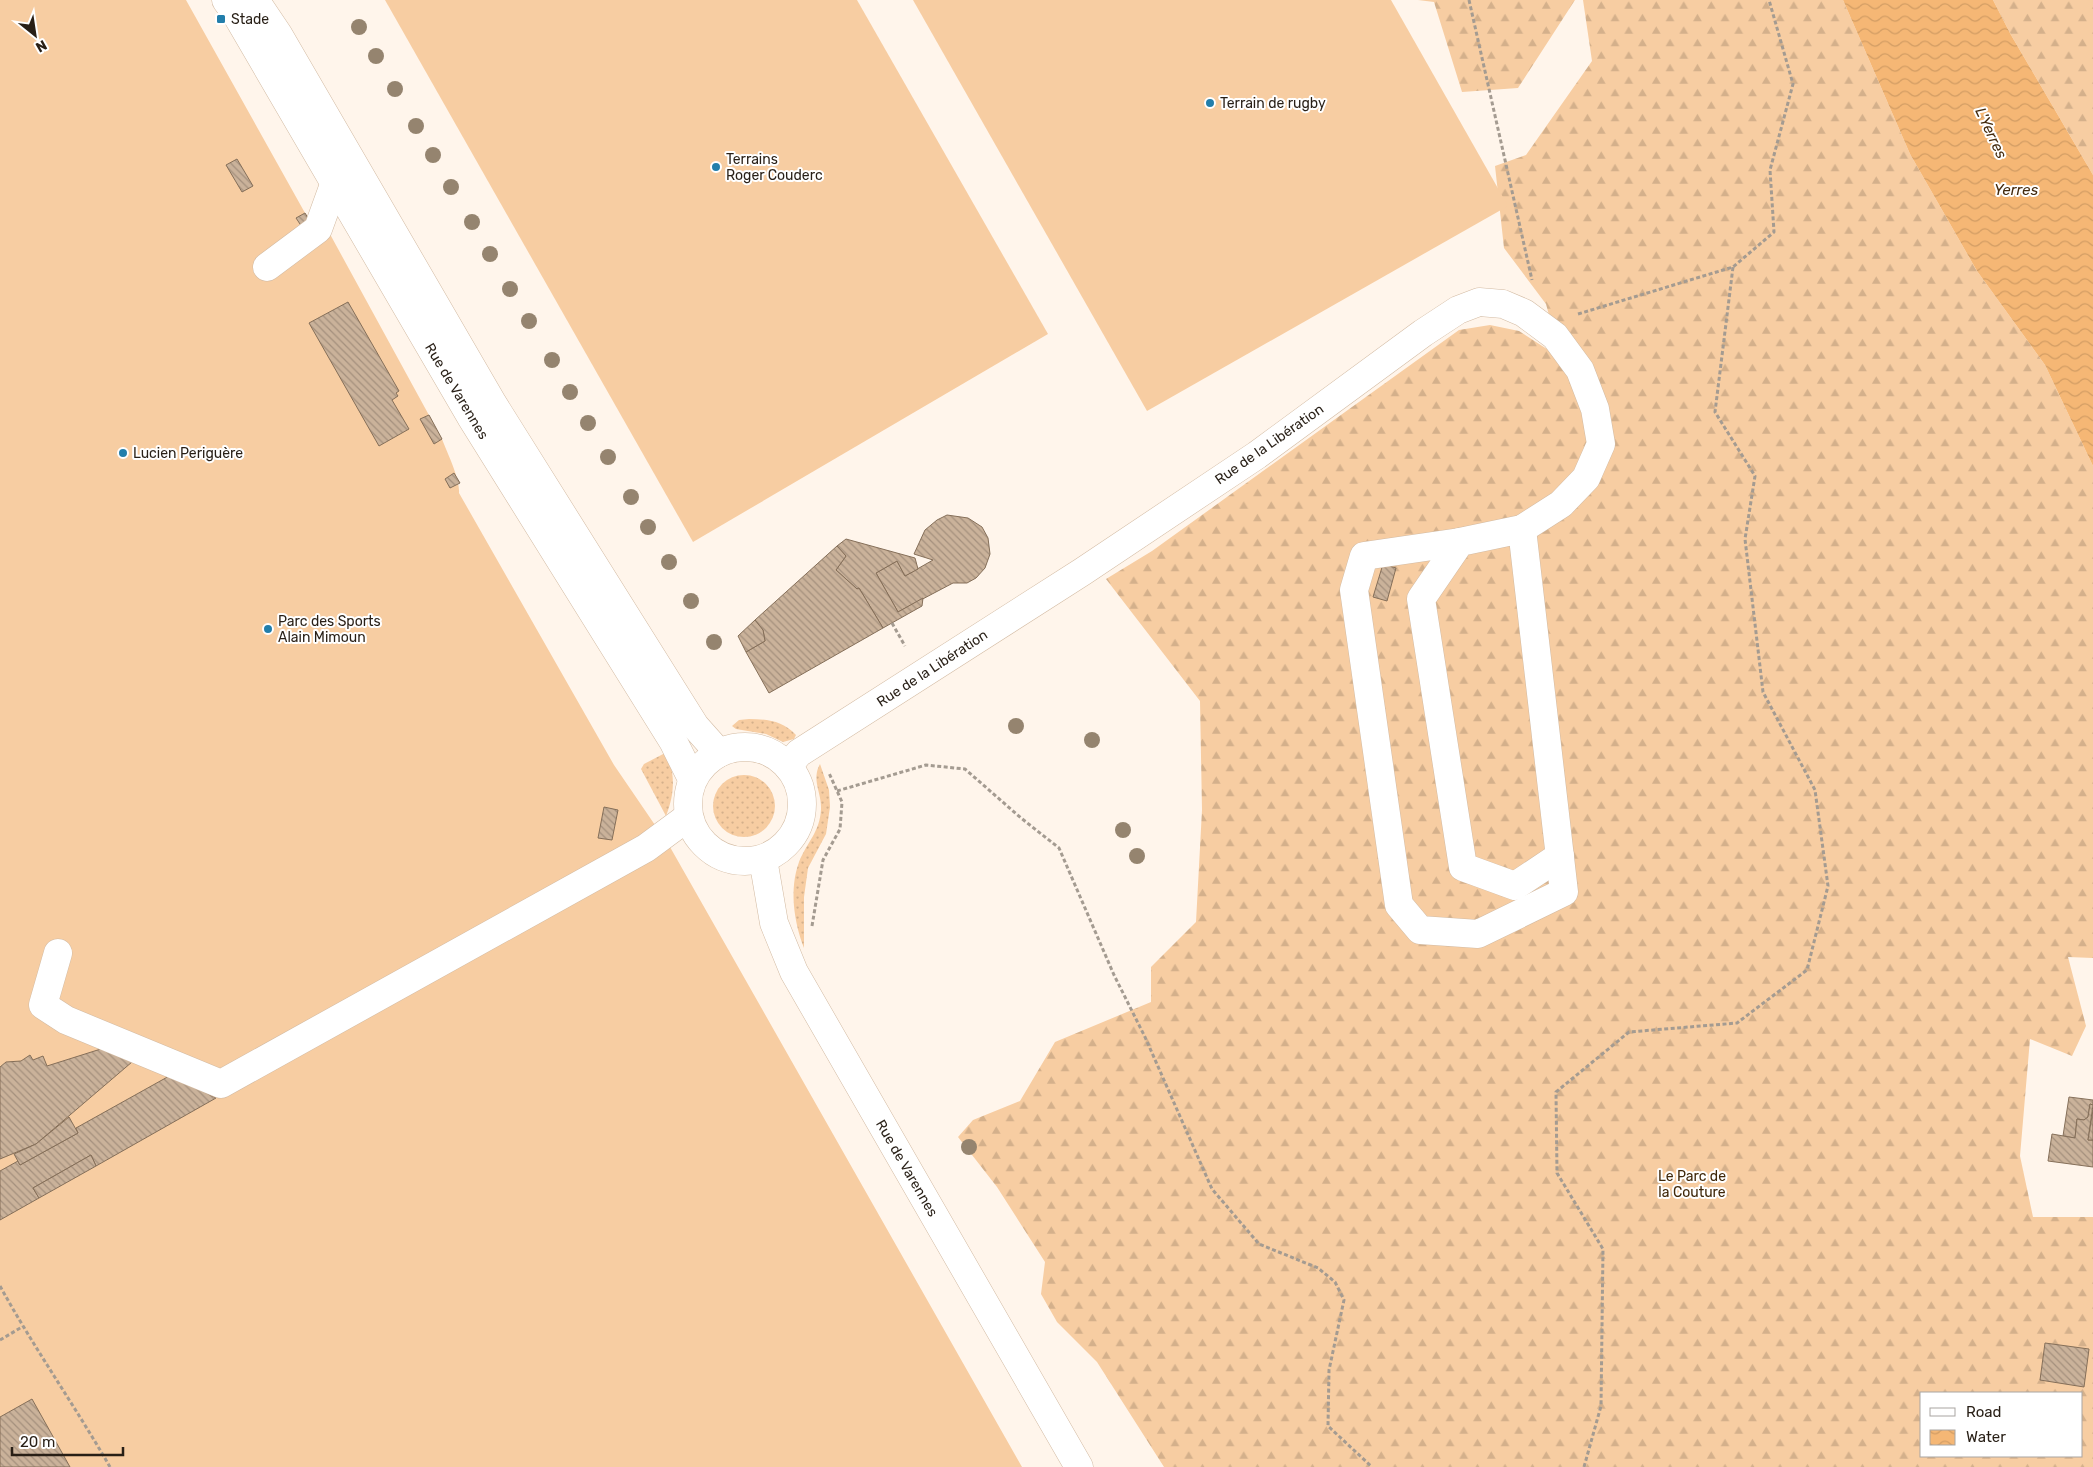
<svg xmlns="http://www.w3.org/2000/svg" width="2093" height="1467" viewBox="0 0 2093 1467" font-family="Rubik,sans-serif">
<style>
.grass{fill:url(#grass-dots)}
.forest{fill:url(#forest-firs);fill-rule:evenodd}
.pitch{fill:#f7cda2}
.water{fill:url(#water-waves)}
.building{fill:url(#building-back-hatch);stroke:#856f59}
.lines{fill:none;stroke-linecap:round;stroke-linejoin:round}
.minor-casing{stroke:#d3bba3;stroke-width:29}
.path{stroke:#a49b91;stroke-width:3;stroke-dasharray:4 2.5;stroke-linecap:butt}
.minor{stroke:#fff;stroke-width:28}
.tree{fill:#95846f}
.poi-dot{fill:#227eab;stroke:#fff;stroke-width:2}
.labels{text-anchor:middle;stroke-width:4;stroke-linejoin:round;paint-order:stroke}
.poi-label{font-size:14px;fill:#281f16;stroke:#fff;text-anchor:start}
.street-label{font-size:14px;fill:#281f16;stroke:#fff}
.park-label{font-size:14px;fill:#3f2709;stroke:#fff}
.water-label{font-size:15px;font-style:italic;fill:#442b0e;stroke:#fff}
</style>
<defs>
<pattern id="grass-dots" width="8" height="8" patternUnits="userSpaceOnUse" patternTransform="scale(1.25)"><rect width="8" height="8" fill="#f7cda2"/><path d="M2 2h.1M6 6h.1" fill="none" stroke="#d4b08b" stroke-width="1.8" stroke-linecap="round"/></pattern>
<pattern id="forest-firs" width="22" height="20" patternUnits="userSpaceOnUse" patternTransform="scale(1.25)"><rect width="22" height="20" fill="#f7cda2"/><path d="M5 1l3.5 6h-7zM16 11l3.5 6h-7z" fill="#d4b08b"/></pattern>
<pattern id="water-waves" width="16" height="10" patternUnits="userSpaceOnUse" patternTransform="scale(1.25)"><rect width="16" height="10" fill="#f5b775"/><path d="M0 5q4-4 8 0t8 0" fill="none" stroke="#d29d64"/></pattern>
<pattern id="building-back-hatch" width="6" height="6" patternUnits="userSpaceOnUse" patternTransform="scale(1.25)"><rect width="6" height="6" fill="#cab29a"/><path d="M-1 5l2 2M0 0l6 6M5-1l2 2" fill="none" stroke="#a4907d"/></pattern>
</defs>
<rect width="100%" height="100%" fill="#fff5eb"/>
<!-- grass -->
<g class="grass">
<path d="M749,719C768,719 783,721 796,735L794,739L783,742L766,734L736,729L732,726L739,720Z"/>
<path d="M667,752C675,775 675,793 666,816L641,769L644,764Z"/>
<path d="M820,764L829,790L830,807L826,834L808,868L804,897V948C794,922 789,889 799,862C807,842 820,832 821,809C822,793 811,780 820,764Z"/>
<circle cx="744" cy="806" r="31"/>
</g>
<!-- forest -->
<g class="forest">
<path d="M1418,0H1575L1518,88L1462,92L1434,2Z"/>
<path d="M1583,0H1843L1910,154L1977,271L2045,365L2093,466V958L2068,957L2086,1026L2072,1056L2030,1039L2020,1156L2033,1217H2093V1467H1164L1097,1362L1057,1322L1041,1294L1045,1262L997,1187L958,1137L973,1120L1020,1101L1055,1042L1151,1002V967L1196,922L1202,810L1200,701L1106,579L1152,551L1459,330L1490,325L1519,331L1550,351L1558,349L1546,304L1504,248L1495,166L1526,155L1592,61ZM1922,1393H2082V1456H1922Z"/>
<path d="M1993,0H2093V175L2011,35Z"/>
</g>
<!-- pitch -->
<g class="pitch">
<path d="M0,0H186L305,213L318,229L331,236L442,439C448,455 460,478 459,493L614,765L670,847L1022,1467H0Z"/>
<path d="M385,0H857L1048,334L693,542Z"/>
<path d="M913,0H1391L1508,206L1147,411Z"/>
</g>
<!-- water -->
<path class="water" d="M1843,0H1993L2011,35L2093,175V466L2045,365L1977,271L1910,154Z"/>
<!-- building -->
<g class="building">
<path d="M237,159L253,186L242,192L226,165Z"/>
<path d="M305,213L311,223L302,227L296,218Z"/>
<path d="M348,302L399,391L396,393L398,396L392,400L409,429L379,446L309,323Z"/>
<path d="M429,415L442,439L434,444L420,419Z"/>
<path d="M454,473L460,483L450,488L445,479Z"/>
<path d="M947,515L968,518L982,527L988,538L990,554L985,568L976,578L967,583H953L898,612L876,573L897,561L905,576L933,560L914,554L925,530L937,520Z"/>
<path d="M846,539L915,558L918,569L905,576L897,561L876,573L898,612L923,598L922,606L883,628L859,588L857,589L836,570L846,556L837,546Z"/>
<path d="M837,546L846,556L836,570L857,589L859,588L883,628L769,693L746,652L765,641L763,630L755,620Z"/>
<path d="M1383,564L1396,568L1387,601L1373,597Z"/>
<path d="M755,620L763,630L765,641L746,652L738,636Z"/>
<path d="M604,807L618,810L612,840L598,838Z"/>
<path d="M104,1048L132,1062L36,1144L0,1159V1067L6,1062L21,1061L30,1055L33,1060L43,1056L47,1066Z"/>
<path d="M171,1075L216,1098L96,1166L91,1155L33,1188L39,1198L0,1220V1171L18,1161L20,1165L78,1133L76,1128Z"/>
<path d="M2069,1097L2093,1100V1105L2090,1104L2088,1117L2084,1120L2077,1119L2075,1138L2063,1136Z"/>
<path d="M2090,1104L2093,1105L2088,1140H2093V1167L2048,1161L2052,1134L2075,1138L2077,1119L2084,1120L2088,1117Z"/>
<path d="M2093,1110V1140H2088Z"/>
<path d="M69,1117L78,1133L20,1165L14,1154L36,1144Z"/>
<path d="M91,1155L96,1166L39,1198L33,1188Z"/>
<path d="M2045,1343L2089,1349L2084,1387L2040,1380Z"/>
<path d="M32,1399L70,1467H0V1417Z"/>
</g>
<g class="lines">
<defs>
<g id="minor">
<path d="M226,0L236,14L471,417L673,741L692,779"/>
<path d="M255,0L278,34L493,404L695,726L719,753"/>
<path d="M267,267L318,229L335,182"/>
<path d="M1460,542L1364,556L1354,590L1399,905L1420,930L1478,934L1564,892L1522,529"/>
<circle cx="745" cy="804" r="57"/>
<path d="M788,766L799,753L1082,572L1257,455L1423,333L1458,310L1479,302L1503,304L1524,313L1555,336L1580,370L1595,409L1601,444L1586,478L1561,504L1522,529L1460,542L1421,599L1463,867L1515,886L1560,856"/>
<path d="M763,859L774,923L794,972L1079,1467"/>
<path d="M58,953L43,1005L66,1020L221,1084L646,848L688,817"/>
</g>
</defs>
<!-- minor casing -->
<use href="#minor" class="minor-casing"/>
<!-- path -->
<g class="path">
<path d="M1469,0L1532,280"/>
<path d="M1578,314L1733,267L1774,232L1770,170L1793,84L1769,0"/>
<path d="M892,623L905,646"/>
<path d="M837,791L926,765L965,769L1021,818L1059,848L1114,975L1145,1037L1212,1189L1259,1244L1318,1268L1335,1282L1344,1300L1329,1370L1328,1426L1372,1467"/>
<path d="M812,926L823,860L840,829L842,802L829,773"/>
<path d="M0,1286C34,1348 75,1406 110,1467"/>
<path d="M0,1340L22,1327"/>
<path d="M1584,1467L1601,1406L1603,1249L1557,1173L1556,1092L1629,1032L1737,1023L1807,970L1828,886L1815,790L1763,692L1745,539L1755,476L1715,412L1733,267"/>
</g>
<!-- minor -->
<use href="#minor" class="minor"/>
</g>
<!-- trees -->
<g class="tree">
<circle cx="359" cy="27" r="8"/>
<circle cx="376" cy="56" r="8"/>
<circle cx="395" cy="89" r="8"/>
<circle cx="416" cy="126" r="8"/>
<circle cx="433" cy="155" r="8"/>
<circle cx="451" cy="187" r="8"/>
<circle cx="472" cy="222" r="8"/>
<circle cx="490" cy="254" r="8"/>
<circle cx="510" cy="289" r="8"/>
<circle cx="529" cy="321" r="8"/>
<circle cx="552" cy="360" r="8"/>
<circle cx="570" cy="392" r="8"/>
<circle cx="588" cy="423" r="8"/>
<circle cx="608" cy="457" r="8"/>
<circle cx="631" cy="497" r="8"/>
<circle cx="648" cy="527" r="8"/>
<circle cx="669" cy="562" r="8"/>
<circle cx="691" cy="601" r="8"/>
<circle cx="714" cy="642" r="8"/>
<circle cx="1016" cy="726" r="8"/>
<circle cx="1092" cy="740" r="8"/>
<circle cx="1123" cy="830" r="8"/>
<circle cx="1137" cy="856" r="8"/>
<circle cx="969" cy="1147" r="8"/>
</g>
<!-- markers -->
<g class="poi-dot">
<rect x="216" y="14" width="10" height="10" rx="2.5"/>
<circle cx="1210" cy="103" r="5"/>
<circle cx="716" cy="167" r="5"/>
<circle cx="123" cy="453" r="5"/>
<circle cx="268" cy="629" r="5"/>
</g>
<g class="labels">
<!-- poi labels -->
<g class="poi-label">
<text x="231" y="24">Stade</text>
<text x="1220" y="108">Terrain de rugby</text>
<text x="726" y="164">Terrains<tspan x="726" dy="16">Roger Couderc</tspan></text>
<text x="133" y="458">Lucien Periguère</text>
<text x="278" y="626">Parc des Sports<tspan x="278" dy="16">Alain Mimoun</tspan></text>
</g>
<!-- street labels -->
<g class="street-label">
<text transform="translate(457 391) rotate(59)" y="5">Rue de Varennes</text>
<text transform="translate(1269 444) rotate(-35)" y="5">Rue de la Libération</text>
<text transform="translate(932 668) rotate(-33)" y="5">Rue de la Libération</text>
<text transform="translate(907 1168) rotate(60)" y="5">Rue de Varennes</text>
</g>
<!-- park labels -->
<g class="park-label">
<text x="1692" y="1181">Le Parc de<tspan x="1692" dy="16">la Couture</tspan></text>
</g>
<!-- water labels -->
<g class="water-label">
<text transform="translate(1991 133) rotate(65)" y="5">L'Yerres</text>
<text x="2016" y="195">Yerres</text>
</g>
</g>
<!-- legend -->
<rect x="1920" y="1392" width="162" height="65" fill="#ffffff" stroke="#a9a5a2"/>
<rect x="1930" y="1408" width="25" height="8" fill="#ffffff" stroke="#a9a5a2"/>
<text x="1966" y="1417" font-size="15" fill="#281f16">Road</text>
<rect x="1930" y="1430" width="25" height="15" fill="url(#water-waves)" stroke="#a9a5a2"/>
<text x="1966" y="1442" font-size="15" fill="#281f16">Water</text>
<!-- north arrow -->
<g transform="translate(35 35) rotate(150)" stroke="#ffffff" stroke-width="4" paint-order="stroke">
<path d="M0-4L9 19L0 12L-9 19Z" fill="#281f16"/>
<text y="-8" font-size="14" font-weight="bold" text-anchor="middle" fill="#281f16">N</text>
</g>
<!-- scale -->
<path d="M12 1447v8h111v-8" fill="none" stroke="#281f16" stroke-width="2.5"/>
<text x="20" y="1447" font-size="15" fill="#281f16" stroke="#ffffff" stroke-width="4" paint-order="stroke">20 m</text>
</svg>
